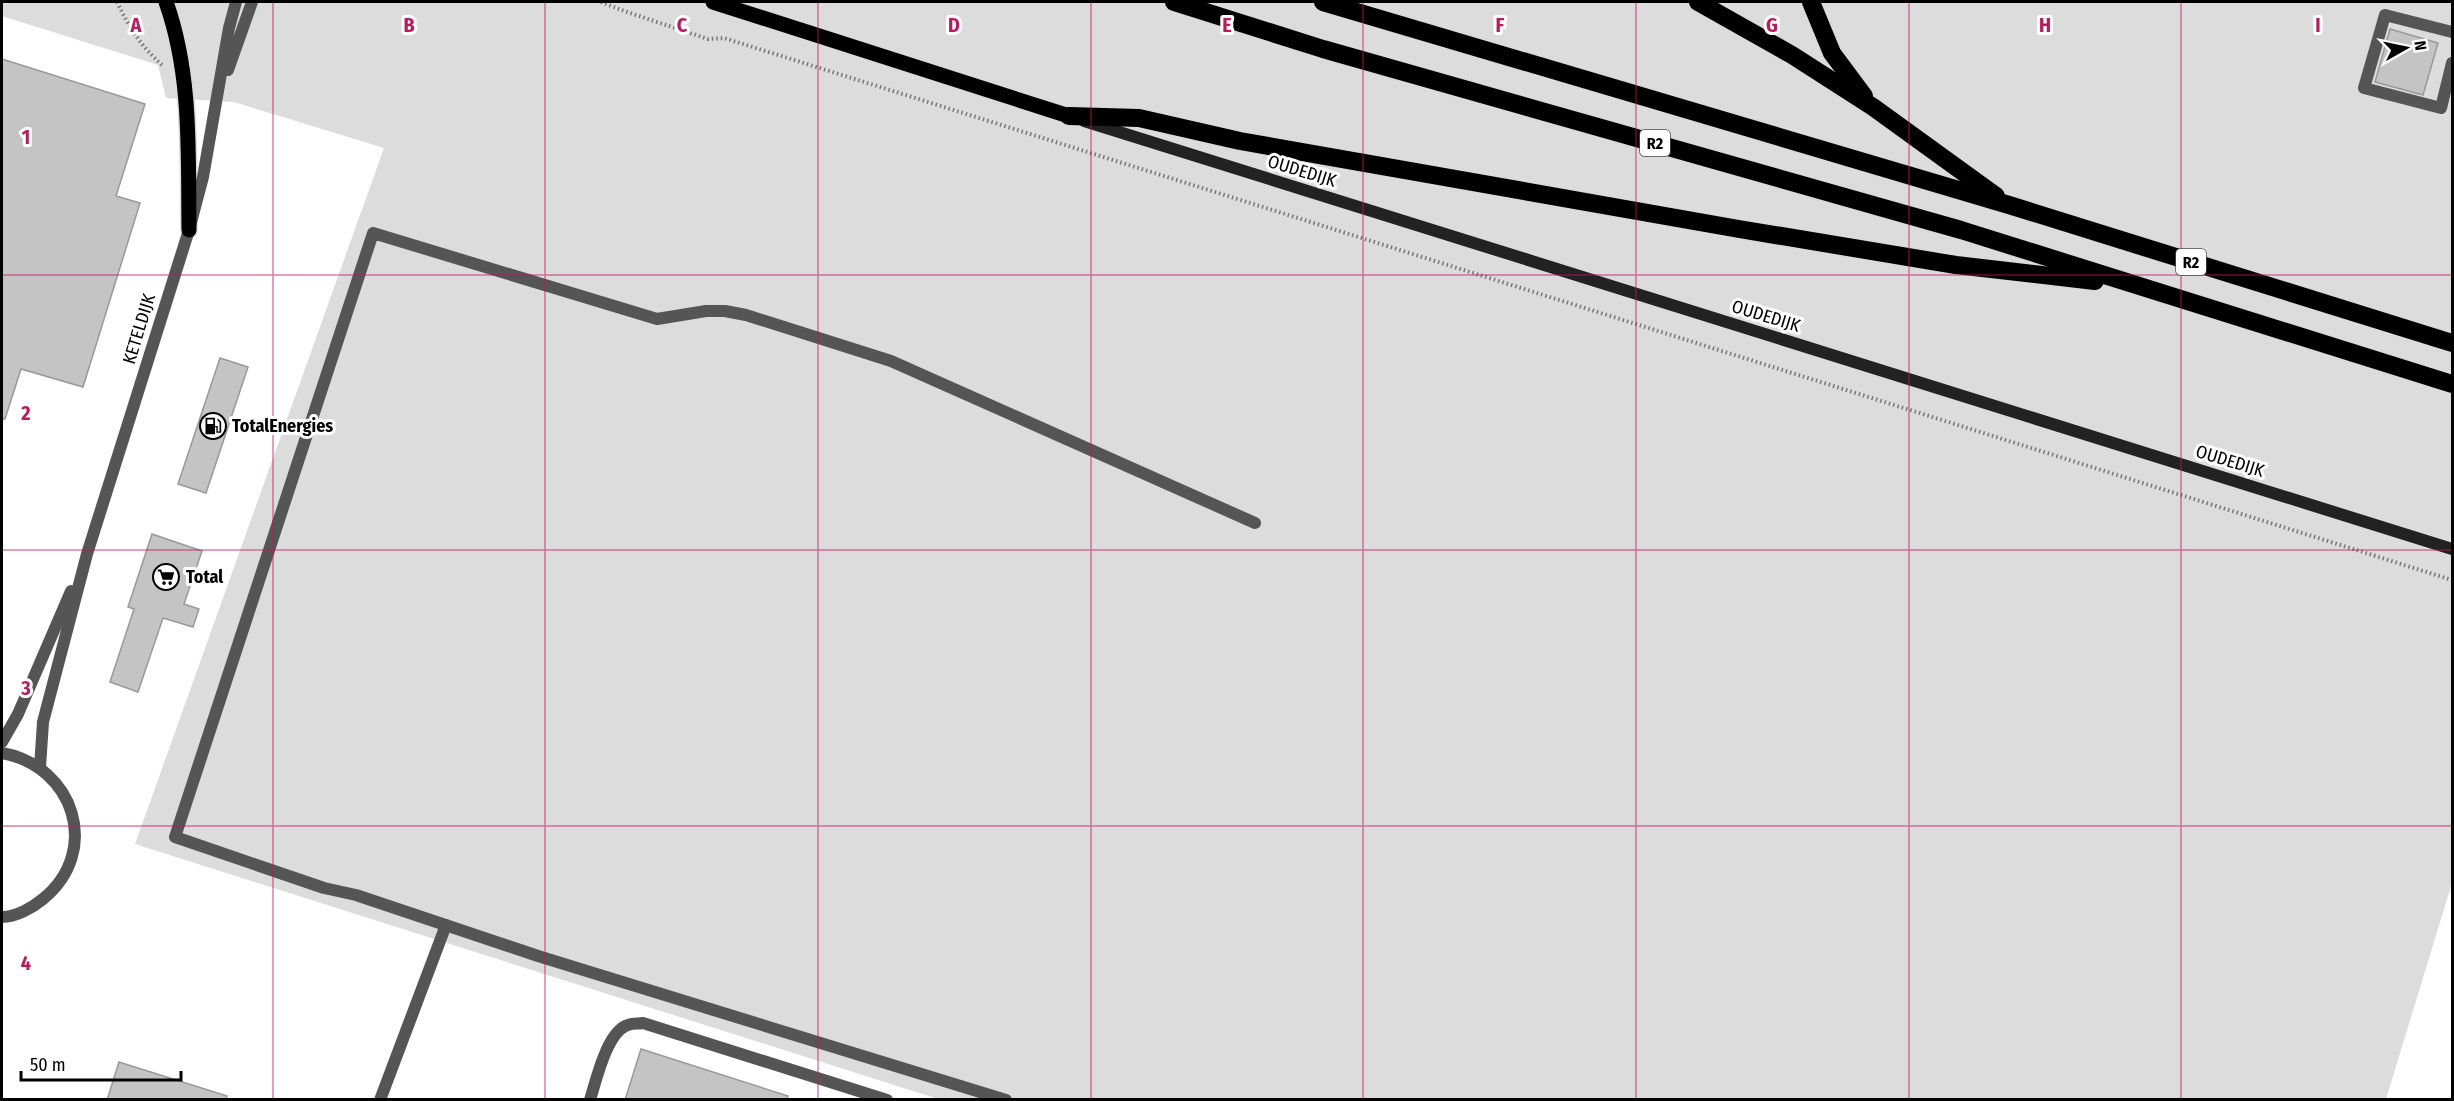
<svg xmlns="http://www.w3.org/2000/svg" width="2454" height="1101" viewBox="0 0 2454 1101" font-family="'Fira Sans Condensed',sans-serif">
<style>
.green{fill:#dcdcdc}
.building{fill:#c4c4c4;stroke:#999;stroke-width:1.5}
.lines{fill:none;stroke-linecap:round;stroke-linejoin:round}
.primary-casing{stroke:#dbdbdb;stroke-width:18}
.highway-casing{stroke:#dbdbdb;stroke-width:21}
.path{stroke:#777;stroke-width:4;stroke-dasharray:1.5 3;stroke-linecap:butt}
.lane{stroke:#555;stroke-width:12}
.street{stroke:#555;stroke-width:12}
.secondary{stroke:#222;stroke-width:12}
.primary{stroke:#000;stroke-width:15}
.highway{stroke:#000;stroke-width:18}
.grid{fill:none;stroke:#c2185b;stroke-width:1.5;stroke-opacity:0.55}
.labels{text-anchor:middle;stroke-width:6;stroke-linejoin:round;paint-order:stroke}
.shield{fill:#fff;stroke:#4c4c4c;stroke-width:1.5}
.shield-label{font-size:16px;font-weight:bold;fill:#000}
.street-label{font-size:18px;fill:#000;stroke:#fff}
.poi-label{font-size:18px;font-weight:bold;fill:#000;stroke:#fff;text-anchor:start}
.grid-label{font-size:20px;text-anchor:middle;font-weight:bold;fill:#c2185b;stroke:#fff;stroke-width:6;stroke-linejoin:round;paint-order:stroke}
</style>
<rect width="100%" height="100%" fill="#fff"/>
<!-- green -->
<path class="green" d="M2,2H2452V883L2386,1099H938L135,844L384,148L234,102L166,98L158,65L2,16Z"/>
<!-- building -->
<g class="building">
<path d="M2390,29L2438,43L2423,95L2375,82Z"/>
<path d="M2,59L145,104L116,196L140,203L83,387L21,369L5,419H2Z"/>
<path d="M220,358L248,367L206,493L178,484Z"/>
<path d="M152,534L202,551L184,604L199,609L193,627L163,618L138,692L110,682L134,609L128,607Z"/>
<path d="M641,1049L788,1096L787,1100H625Z"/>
<path d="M119,1062L227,1096L226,1100H107Z"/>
</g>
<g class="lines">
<defs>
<g id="primary">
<path d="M166,2C192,75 188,153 189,230"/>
<path d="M713,2L1069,116"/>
</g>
<g id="highway">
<path d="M1174,2L1323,49L1961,230L2452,384"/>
<path d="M1323,2L2009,205L2452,343"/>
<path d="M1698,2L1792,55L1873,107L1996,196"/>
<path d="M1811,2L1832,53L1864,96"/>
<path d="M1069,116L1139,118L1240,141L1739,229L1956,265L2095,281"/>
</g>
</defs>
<!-- primary casing -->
<use href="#primary" class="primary-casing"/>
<!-- highway casing -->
<use href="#highway" class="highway-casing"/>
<!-- path -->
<g class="path">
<path d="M117,2C130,29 140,45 163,66"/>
<path d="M601,2L624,11L708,39L724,38L2452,580"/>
</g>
<!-- lane -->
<g class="lane">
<path d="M2452,32L2385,15L2364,88L2441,108L2452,63"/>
<path d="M380,1100L446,925"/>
<path d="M590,1100C596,1081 607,1031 628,1025C633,1023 638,1024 643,1023L887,1100"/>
<path d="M1006,1100L538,956L356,895L324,888L175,837L373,233L657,319L706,311H725L746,315L891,361L1255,523"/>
</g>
<!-- street -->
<g class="street">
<path d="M228,70L252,2"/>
<path d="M2,742L18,714L71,591"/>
<path d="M2,753C74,766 102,851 43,899C32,908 16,917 2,917"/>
<path d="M40,767L43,722L87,554L189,230L203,177L229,28L236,2"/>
</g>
<!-- secondary -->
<path class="secondary" d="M1084,121L2452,549"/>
<!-- primary -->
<use href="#primary" class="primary"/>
<!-- highway -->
<use href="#highway" class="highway"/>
</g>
<!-- grid -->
<path class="grid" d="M273,2V1100M545,2V1100M818,2V1100M1091,2V1100M1363,2V1100M1636,2V1100M1909,2V1100M2181,2V1100M2,275H2452M2,550H2452M2,826H2452"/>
<!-- icons -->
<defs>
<symbol id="fuel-ring" viewBox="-11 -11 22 22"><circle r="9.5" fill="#fff" stroke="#000" stroke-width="1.5"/><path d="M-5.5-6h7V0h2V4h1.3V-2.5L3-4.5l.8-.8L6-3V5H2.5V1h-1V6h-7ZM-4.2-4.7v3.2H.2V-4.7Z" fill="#000"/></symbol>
<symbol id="supermarket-ring" viewBox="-11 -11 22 22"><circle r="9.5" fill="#fff" stroke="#000" stroke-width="1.5"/><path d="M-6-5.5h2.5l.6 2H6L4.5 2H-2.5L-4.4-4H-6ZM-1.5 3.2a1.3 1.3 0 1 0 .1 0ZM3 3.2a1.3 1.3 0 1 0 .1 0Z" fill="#000"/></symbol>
</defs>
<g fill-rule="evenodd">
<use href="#fuel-ring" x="198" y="411" width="30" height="30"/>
<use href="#supermarket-ring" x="151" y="562" width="30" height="30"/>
</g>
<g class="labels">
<!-- shield labels -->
<g class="shield">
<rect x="1640" y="130" width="30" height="26" rx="4.5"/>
<rect x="2176" y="249" width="30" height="26" rx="4.5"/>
</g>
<g class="shield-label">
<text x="1655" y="149">R2</text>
<text x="2191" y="268">R2</text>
</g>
<!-- street labels -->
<g class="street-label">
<text transform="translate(1302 171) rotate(17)" y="6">OUDEDIJK</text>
<text transform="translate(1766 316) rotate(17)" y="6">OUDEDIJK</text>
<text transform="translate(139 329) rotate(-73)" y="6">KETELDIJK</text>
<text transform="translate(2230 461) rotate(17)" y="6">OUDEDIJK</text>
</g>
<!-- poi labels -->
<g class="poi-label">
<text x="232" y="432">TotalEnergies</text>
<text x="186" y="583">Total</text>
</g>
</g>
<g class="grid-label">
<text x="136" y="32">A</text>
<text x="409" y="32">B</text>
<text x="682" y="32">C</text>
<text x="954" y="32">D</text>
<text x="1227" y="32">E</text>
<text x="1500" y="32">F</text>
<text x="1772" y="32">G</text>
<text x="2045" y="32">H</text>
<text x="2318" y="32">I</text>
<text x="26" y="144">1</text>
<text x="26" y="420">2</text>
<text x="26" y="695">3</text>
<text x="26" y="970">4</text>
</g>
<!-- border -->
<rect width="2454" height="1101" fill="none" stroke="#000000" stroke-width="6"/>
<!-- north arrow -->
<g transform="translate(2406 48) rotate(81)" stroke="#ffffff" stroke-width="4.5" paint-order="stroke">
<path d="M0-4.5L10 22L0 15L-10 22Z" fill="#000000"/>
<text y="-9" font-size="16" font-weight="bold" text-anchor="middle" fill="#000000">N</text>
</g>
<!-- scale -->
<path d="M21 1071v9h160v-9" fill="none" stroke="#000000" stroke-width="3"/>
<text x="30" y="1071" font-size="18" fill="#000000" stroke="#ffffff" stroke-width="4.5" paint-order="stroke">50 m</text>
</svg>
